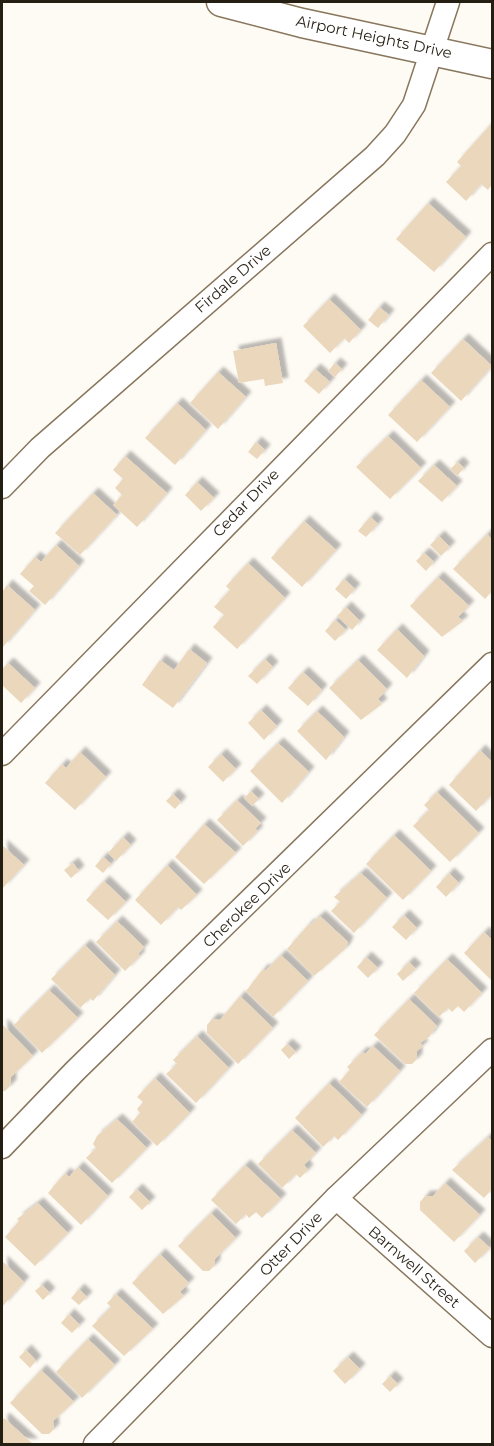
<svg xmlns="http://www.w3.org/2000/svg" width="494" height="1446" viewBox="0 0 494 1446" font-family="Montserrat,sans-serif">
<style>
.building{fill:#ebd7bc;filter:url(#shadow)}
.lines{fill:none;stroke-linecap:round;stroke-linejoin:round}
.minor-casing{stroke:#88765d;stroke-width:25}
.tertiary-casing{stroke:#88765d;stroke-width:31}
.minor{stroke:#fff;stroke-width:22}
.tertiary{stroke:#fff;stroke-width:28}
.labels{text-anchor:middle;stroke-width:4.5;stroke-linejoin:round;paint-order:stroke}
.street-label{font-size:15px;fill:#251e13;stroke:#fff}
</style>
<defs>
<filter id="shadow"><feDropShadow dx="5.5" dy="-5.5" stdDeviation="1.5" flood-color="#0004"/></filter>
</defs>
<rect width="100%" height="100%" fill="#fefaf4"/>
<!-- building -->
<g class="building">
<path d="M491,124L492,184L488,190L481,184L466,201L446,182L461,166L457,162Z"/>
<path d="M428,203L466,237L434,272L396,239Z"/>
<path d="M329,299L361,330L349,343L344,338L330,353L303,326Z"/>
<path d="M379,307L389,315L378,328L368,320Z"/>
<path d="M463,339L492,366L461,401L431,373Z"/>
<path d="M276,343L283,383L265,386L264,379L239,383L233,351Z"/>
<path d="M335,363L342,369L335,377L328,371Z"/>
<path d="M315,369L330,382L319,394L304,381Z"/>
<path d="M218,372L246,397L218,429L190,403Z"/>
<path d="M421,380L450,407L417,442L388,415Z"/>
<path d="M177,403L206,430L175,465L145,438Z"/>
<path d="M388,436L421,468L390,499L356,467Z"/>
<path d="M256,442L265,450L257,459L248,452Z"/>
<path d="M125,456L167,493L137,527L113,505L122,495L115,488L123,479L113,470Z"/>
<path d="M458,462L464,468L457,476L450,469Z"/>
<path d="M434,465L457,486L442,502L418,481Z"/>
<path d="M197,482L214,498L201,511L185,495Z"/>
<path d="M93,493L117,515L80,555L55,533Z"/>
<path d="M370,517L378,524L366,537L358,531Z"/>
<path d="M304,521L336,550L302,587L271,558Z"/>
<path d="M487,534L492,540V591L485,599L453,569Z"/>
<path d="M439,536L450,547L441,556L430,545Z"/>
<path d="M56,545L79,566L45,605L29,591L34,586L20,574L35,557L41,562Z"/>
<path d="M424,553L434,562L426,571L416,561Z"/>
<path d="M248,563L285,598L237,649L213,627L224,615L214,607L230,590L226,586Z"/>
<path d="M438,577L469,606L458,617L463,621L442,637L410,606Z"/>
<path d="M344,579L355,589L346,599L335,589Z"/>
<path d="M7,585L35,610L2,648V592Z"/>
<path d="M346,607L360,621L352,630L337,616Z"/>
<path d="M335,620L346,630L335,641L325,631Z"/>
<path d="M397,629L424,656L407,678L377,650Z"/>
<path d="M189,649L207,663L173,708L142,685L160,660L174,670Z"/>
<path d="M265,659L273,667L257,684L248,676Z"/>
<path d="M358,660L387,689L378,699L382,704L361,720L329,688Z"/>
<path d="M8,663L35,688L21,703L2,685V669Z"/>
<path d="M303,672L322,690L308,706L288,688Z"/>
<path d="M261,710L277,726L264,740L248,723Z"/>
<path d="M317,711L344,737L326,760L297,731Z"/>
<path d="M278,743L309,772L282,803L250,771Z"/>
<path d="M480,750L492,762V794L476,811L449,785Z"/>
<path d="M80,752L106,777L75,810L45,783L62,764L66,768Z"/>
<path d="M221,754L236,769L223,782L208,767Z"/>
<path d="M251,791L259,799L252,806L244,798Z"/>
<path d="M437,792L479,833L450,862L413,826L429,810L424,805Z"/>
<path d="M173,794L181,802L175,809L166,801Z"/>
<path d="M237,800L261,823L255,829L258,831L243,846L217,820Z"/>
<path d="M204,824L236,853L204,884L175,857Z"/>
<path d="M394,835L431,871L403,900L366,864Z"/>
<path d="M123,837L131,845L116,861L108,853Z"/>
<path d="M2,845L24,865L2,889Z"/>
<path d="M103,857L111,864L103,873L95,866Z"/>
<path d="M73,863L79,871L71,878L64,870Z"/>
<path d="M167,865L197,895L181,910L178,907L161,925L135,900Z"/>
<path d="M361,873L387,898L354,933L331,911L340,902L334,897Z"/>
<path d="M449,873L459,883L446,897L436,887Z"/>
<path d="M104,881L126,902L108,920L86,900Z"/>
<path d="M404,915L417,928L406,940L392,927Z"/>
<path d="M320,916L348,942L345,949L314,976L287,949L309,924L310,925Z"/>
<path d="M117,921L144,947L138,954L140,956L125,971L96,942Z"/>
<path d="M484,932L492,940V981L464,953Z"/>
<path d="M85,945L115,975L93,1001L90,998L80,1008L51,979Z"/>
<path d="M281,955L308,981L273,1017L246,991L263,969L265,971Z"/>
<path d="M366,957L378,968L368,978L357,967Z"/>
<path d="M447,959L482,993L464,1012L458,1006L452,1012L448,1008L439,1017L414,993Z"/>
<path d="M409,962L416,969L403,981L397,974Z"/>
<path d="M49,990L78,1018L42,1053L14,1025Z"/>
<path d="M240,996L273,1028L238,1064L207,1033V1025L212,1019L220,1020Z"/>
<path d="M409,999L437,1026L429,1037L420,1043L423,1046L417,1051V1059L412,1064H405L374,1035Z"/>
<path d="M2,1024L33,1056L11,1077V1085L5,1091H2Z"/>
<path d="M197,1036L229,1068L196,1103L166,1074L177,1064L173,1060Z"/>
<path d="M287,1044L296,1052L289,1059L281,1050Z"/>
<path d="M373,1046L400,1071L367,1107L339,1082L350,1070L347,1067L362,1052L365,1054Z"/>
<path d="M155,1078L190,1113L157,1146L132,1122L140,1113L137,1109L143,1102L137,1097Z"/>
<path d="M329,1083L362,1115L338,1140L334,1136L323,1147L295,1118Z"/>
<path d="M117,1119L147,1148L112,1183L86,1158L96,1148L93,1144L97,1136Z"/>
<path d="M292,1130L316,1153L304,1165L308,1170L300,1178L296,1174L282,1188L258,1164Z"/>
<path d="M488,1137L492,1141V1189L484,1198L452,1170Z"/>
<path d="M245,1165L281,1199L262,1218L256,1212L249,1218L246,1214L236,1224L211,1200Z"/>
<path d="M78,1167L108,1196L81,1225L48,1193L65,1173L69,1177Z"/>
<path d="M445,1183L480,1215L454,1242L420,1210V1202L425,1196H433Z"/>
<path d="M137,1189L150,1202L142,1210L129,1197Z"/>
<path d="M38,1203L68,1233L35,1266L5,1237L19,1221L17,1219Z"/>
<path d="M211,1213L236,1238L215,1259V1265L209,1271H203L178,1246Z"/>
<path d="M478,1237L490,1248L475,1263L464,1251Z"/>
<path d="M160,1254L189,1283L180,1292L184,1296L163,1314L132,1283Z"/>
<path d="M2,1261L24,1282L2,1307Z"/>
<path d="M42,1285L50,1293L43,1300L35,1291Z"/>
<path d="M79,1289L87,1297L79,1305L71,1298Z"/>
<path d="M116,1294L153,1329L124,1356L92,1326L111,1307L107,1303Z"/>
<path d="M69,1314L80,1325L72,1333L61,1323Z"/>
<path d="M88,1339L115,1365L82,1398L56,1372Z"/>
<path d="M26,1350L36,1361L30,1368L19,1357Z"/>
<path d="M348,1357L360,1369L345,1384L333,1371Z"/>
<path d="M41,1370L74,1402L53,1421L54,1429L49,1434H42L10,1403Z"/>
<path d="M390,1376L398,1384L390,1392L382,1384Z"/>
<path d="M4,1418L33,1444H2V1421Z"/>
</g>
<g class="lines">
<defs>
<g id="minor">
<path d="M2,487L40,448L375,156L395,134L414,105L448,2"/>
<path d="M2,754L492,254"/>
<path d="M2,1147L75,1071L492,664"/>
<path d="M336,1198L492,1336"/>
<path d="M95,1444L336,1198L492,1050"/>
</g>
<path id="tertiary" d="M221,2L302,23L492,64"/>
</defs>
<!-- minor casing -->
<use href="#minor" class="minor-casing"/>
<!-- tertiary casing -->
<use href="#tertiary" class="tertiary-casing"/>
<!-- minor -->
<use href="#minor" class="minor"/>
<!-- tertiary -->
<use href="#tertiary" class="tertiary"/>
</g>
<g class="labels">
<!-- street labels -->
<g class="street-label">
<text transform="translate(374 37) rotate(12)" y="5">Airport Heights Drive</text>
<text transform="translate(233 279) rotate(-41)" y="5">Firdale Drive</text>
<text transform="translate(246 503) rotate(-46)" y="5">Cedar Drive</text>
<text transform="translate(247 905) rotate(-44)" y="5">Cherokee Drive</text>
<text transform="translate(291 1244) rotate(-46)" y="5">Otter Drive</text>
<text transform="translate(414 1267) rotate(41)" y="5">Barnwell Street</text>
</g>
</g>
<!-- border -->
<rect width="494" height="1446" fill="none" stroke="#251e13" stroke-width="6"/>
</svg>
